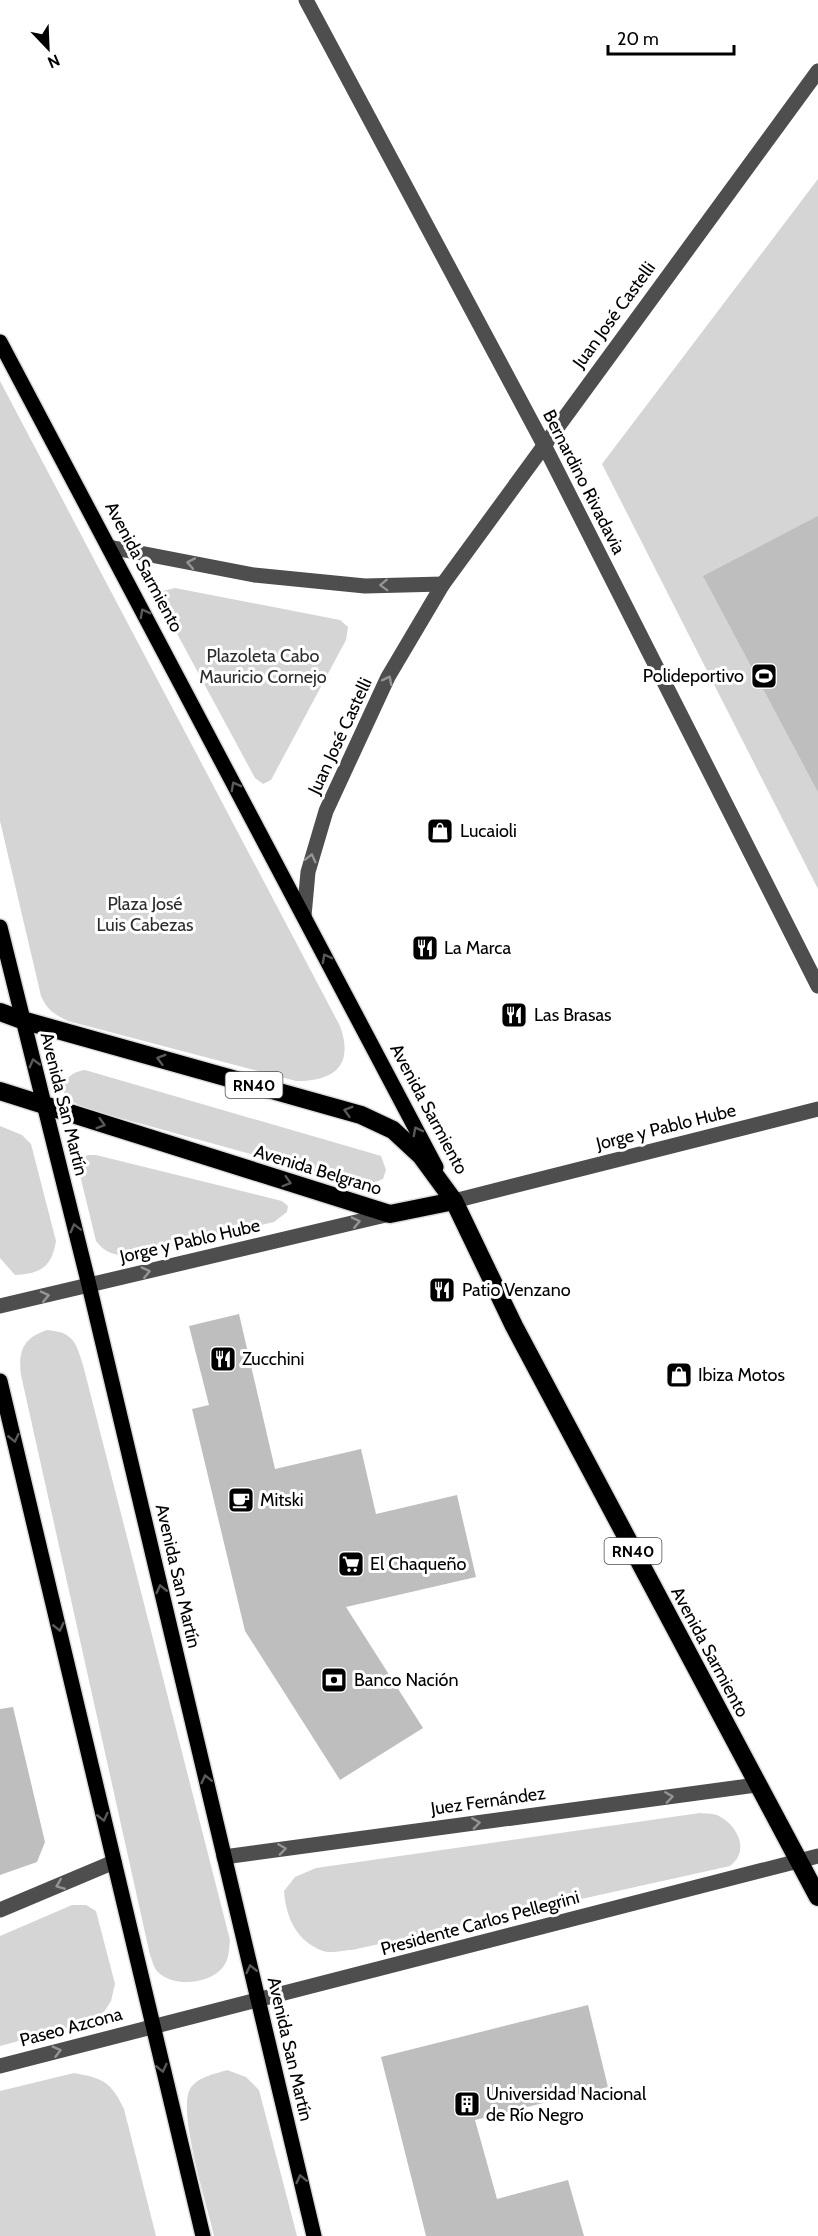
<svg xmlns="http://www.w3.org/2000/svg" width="818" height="2236" viewBox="0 0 818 2236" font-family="Cabin,sans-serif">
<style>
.green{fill:#d5d5d5}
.building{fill:#bebebe}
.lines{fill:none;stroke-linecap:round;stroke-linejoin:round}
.major-casing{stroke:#dbdbdb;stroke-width:18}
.highway-casing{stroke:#dbdbdb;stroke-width:21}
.minor{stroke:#4e4e4e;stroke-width:15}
.major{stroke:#000;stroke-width:15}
.highway{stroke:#000;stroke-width:18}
.oneway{stroke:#959595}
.oneway2{stroke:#595959}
.labels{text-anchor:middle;stroke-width:6;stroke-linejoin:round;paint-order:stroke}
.shield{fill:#fff;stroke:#4c4c4c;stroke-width:1.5}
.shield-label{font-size:16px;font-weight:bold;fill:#000}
.street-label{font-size:18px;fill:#000;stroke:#fff}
.park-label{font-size:18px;fill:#2c2c2c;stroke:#fff}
.poi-label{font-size:18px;fill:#000;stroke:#fff;text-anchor:start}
</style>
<rect width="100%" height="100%" fill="#fff"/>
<!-- green -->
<g class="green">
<path d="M818,179V889L602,464Z"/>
<path d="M0,381L340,1026C354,1065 335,1081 296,1081L68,1021C55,1015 47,1010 41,996L0,821Z"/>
<path d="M175,588L340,620L348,627L346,640L271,780L263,784L255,778L161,604L159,596L163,591Z"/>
<path d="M85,1070L371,1153L381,1156L386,1170L383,1179L366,1186L84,1108L65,1097C61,1081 70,1072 85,1070Z"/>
<path d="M0,1126L22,1135L31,1144L56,1241C52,1267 40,1274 15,1275L0,1258Z"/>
<path d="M88,1155H96L282,1201L288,1206L287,1212L274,1222L131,1256C115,1255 106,1254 96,1241L78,1167L80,1160Z"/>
<path d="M47,1330C73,1332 76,1342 83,1365L230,1940C229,1949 229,1960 223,1967C210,1984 174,1988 158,1972C154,1969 152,1960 150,1955L21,1375C18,1351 23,1338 47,1330Z"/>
<path d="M700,1813C706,1814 714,1813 719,1816C738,1826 750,1851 730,1866L352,1950C344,1950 331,1954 323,1951C296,1941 286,1917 284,1891L295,1877L316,1868Z"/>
<path d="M72,1905H86L96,1911L115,1984L111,2001L102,2015L82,2024L0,2046V1936Z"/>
<path d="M227,2070L246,2077L259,2090L297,2236H214C208,2208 177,2112 190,2089C197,2077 215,2074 227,2070Z"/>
<path d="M74,2073C103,2078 111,2082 124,2109L156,2236H0V2091Z"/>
</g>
<!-- building -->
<g class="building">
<path d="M818,516V792L703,576Z"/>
<path d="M239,1314L275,1469L361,1449L376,1514L457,1495L476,1577L346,1607L423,1728L340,1780L245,1631L192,1409L209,1405L189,1326Z"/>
<path d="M13,1707L45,1842L37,1862L0,1875V1709Z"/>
<path d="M588,2005L608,2087L475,2120L497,2199L568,2180L584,2236H426L381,2057Z"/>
</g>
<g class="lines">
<defs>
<g id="major">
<path d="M0,342L436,1167"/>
<path d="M0,927L89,1285L314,2236"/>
<path d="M0,1381L203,2236"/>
</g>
<g id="highway">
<path d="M0,1012L22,1020L361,1115L393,1130L421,1156L454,1201L514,1326L818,1897"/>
<path d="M0,1091L390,1214L454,1201"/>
</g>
</defs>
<!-- major casing -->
<use href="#major" class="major-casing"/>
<!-- highway casing -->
<use href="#highway" class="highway-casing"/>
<!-- minor -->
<g class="minor">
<path d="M306,0L544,445L818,986"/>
<path d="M109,547L254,575L365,586L443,584"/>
<path d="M304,916L308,872L326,811L388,677L443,584L818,71"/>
<path d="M454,1201L818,1109"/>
<path d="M0,1306L390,1214"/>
<path d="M224,1857L756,1785"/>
<path d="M0,1910L114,1862"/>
<path d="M0,2066L818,1856"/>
</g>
<!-- major -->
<use href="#major" class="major"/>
<!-- highway -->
<use href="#highway" class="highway"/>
</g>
<!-- one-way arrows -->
<defs><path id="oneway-chevron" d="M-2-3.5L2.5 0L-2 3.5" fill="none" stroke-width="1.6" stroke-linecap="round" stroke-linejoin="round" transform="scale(1.5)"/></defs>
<g class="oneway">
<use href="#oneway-chevron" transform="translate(191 563) rotate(-169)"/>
<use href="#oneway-chevron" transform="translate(384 585) rotate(178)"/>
<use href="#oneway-chevron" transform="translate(388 680) rotate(-63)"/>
<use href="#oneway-chevron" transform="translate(311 858) rotate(-76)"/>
<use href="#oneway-chevron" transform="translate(356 1222) rotate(-13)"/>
<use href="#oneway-chevron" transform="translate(146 1272) rotate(-13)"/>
<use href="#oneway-chevron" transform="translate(45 1296) rotate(-13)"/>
<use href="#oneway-chevron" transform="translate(669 1797) rotate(-8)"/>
<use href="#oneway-chevron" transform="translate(476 1823) rotate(-8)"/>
<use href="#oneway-chevron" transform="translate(282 1849) rotate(-8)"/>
<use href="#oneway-chevron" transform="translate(60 1885) rotate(158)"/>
<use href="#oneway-chevron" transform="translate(57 2051) rotate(-15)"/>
</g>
<g class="oneway2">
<use href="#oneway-chevron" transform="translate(144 613) rotate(-118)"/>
<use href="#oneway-chevron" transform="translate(235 786) rotate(-118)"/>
<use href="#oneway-chevron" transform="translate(326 958) rotate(-118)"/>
<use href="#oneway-chevron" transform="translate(161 1059) rotate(-164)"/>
<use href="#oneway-chevron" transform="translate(34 1063) rotate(-105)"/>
<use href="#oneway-chevron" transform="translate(348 1111) rotate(-164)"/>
<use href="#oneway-chevron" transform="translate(101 1124) rotate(17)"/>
<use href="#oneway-chevron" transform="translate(417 1131) rotate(-118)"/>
<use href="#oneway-chevron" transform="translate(287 1182) rotate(17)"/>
<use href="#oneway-chevron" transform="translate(75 1228) rotate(-104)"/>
<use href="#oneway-chevron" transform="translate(14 1438) rotate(77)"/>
<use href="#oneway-chevron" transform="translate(161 1589) rotate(-103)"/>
<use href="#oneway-chevron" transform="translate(59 1627) rotate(77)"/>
<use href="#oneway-chevron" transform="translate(206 1779) rotate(-103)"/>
<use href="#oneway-chevron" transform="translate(103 1817) rotate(77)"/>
<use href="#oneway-chevron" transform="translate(251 1969) rotate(-103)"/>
<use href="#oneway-chevron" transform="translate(162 2068) rotate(77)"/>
<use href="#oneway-chevron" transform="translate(301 2179) rotate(-103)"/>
</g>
<!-- icons -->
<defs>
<symbol id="stadium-square" viewBox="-11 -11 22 22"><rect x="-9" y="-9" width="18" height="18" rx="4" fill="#000" stroke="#fff"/><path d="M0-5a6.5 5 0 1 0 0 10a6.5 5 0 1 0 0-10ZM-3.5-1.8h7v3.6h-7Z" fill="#fff"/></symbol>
<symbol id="shop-square" viewBox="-11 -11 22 22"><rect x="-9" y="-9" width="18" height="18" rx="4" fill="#000" stroke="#fff"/><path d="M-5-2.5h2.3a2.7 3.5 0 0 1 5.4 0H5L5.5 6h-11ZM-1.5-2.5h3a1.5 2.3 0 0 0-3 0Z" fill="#fff"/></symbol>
<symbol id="restaurant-square" viewBox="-11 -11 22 22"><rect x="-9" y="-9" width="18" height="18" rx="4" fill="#000" stroke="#fff"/><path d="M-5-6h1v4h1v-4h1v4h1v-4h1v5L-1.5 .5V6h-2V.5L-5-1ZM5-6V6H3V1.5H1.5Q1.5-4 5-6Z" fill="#fff"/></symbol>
<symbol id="cafe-square" viewBox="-11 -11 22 22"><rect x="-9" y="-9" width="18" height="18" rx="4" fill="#000" stroke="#fff"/><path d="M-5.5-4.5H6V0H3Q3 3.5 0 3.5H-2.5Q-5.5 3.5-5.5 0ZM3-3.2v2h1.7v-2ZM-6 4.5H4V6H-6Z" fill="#fff"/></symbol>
<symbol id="supermarket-square" viewBox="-11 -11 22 22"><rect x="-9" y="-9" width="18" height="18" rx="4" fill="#000" stroke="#fff"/><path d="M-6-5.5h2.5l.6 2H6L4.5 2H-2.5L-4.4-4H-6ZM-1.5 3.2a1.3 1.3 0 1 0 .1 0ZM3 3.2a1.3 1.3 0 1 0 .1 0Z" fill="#fff"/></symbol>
<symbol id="bank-square" viewBox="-11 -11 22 22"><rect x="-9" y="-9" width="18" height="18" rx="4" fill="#000" stroke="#fff"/><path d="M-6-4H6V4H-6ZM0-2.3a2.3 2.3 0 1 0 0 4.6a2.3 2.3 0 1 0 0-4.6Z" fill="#fff"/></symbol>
<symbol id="building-square" viewBox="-11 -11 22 22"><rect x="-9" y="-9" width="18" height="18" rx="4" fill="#000" stroke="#fff"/><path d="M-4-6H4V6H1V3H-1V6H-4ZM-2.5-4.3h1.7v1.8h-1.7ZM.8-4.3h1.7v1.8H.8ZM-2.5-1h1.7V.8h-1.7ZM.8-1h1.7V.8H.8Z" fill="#fff"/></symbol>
</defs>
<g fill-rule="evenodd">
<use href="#stadium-square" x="749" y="661" width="30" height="30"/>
<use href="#shop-square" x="425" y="816" width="30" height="30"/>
<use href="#restaurant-square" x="410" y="933" width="30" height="30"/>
<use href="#restaurant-square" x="499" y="1000" width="30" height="30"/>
<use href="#restaurant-square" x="427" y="1275" width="30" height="30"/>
<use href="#restaurant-square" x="208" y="1344" width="30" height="30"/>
<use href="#shop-square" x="664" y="1360" width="30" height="30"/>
<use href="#cafe-square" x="226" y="1485" width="30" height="30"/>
<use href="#supermarket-square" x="336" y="1549" width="30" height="30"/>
<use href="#bank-square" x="319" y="1665" width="30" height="30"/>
<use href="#building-square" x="452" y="2089" width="30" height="30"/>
</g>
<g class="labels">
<!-- shield labels -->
<g class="shield">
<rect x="225.5" y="1072" width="57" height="26" rx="4.5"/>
<rect x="604.5" y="1538" width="57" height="26" rx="4.5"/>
</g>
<g class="shield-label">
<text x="254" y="1091">RN40</text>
<text x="633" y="1557">RN40</text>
</g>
<!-- street labels -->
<g class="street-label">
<text transform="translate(614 315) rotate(-54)" y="6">Juan José Castelli</text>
<text transform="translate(584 482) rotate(63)" y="6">Bernardino Rivadavia</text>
<text transform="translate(144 567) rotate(62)" y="6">Avenida Sarmiento</text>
<text transform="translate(340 736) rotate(-65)" y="6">Juan José Castelli</text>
<text transform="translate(64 1104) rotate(76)" y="6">Avenida San Martín</text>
<text transform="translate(429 1109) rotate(62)" y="6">Avenida Sarmiento</text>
<text transform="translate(666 1127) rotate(-14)" y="6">Jorge y Pablo Hube</text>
<text transform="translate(318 1170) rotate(17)" y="6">Avenida Belgrano</text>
<text transform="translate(190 1241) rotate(-13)" y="6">Jorge y Pablo Hube</text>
<text transform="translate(178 1576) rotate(77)" y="6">Avenida San Martín</text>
<text transform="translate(710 1652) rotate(62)" y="6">Avenida Sarmiento</text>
<text transform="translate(488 1801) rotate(-8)" y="6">Juez Fernández</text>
<text transform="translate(480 1923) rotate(-15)" y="6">Presidente Carlos Pellegrini</text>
<text transform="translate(71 2027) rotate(-15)" y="6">Paseo Azcona</text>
<text transform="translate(290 2049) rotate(77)" y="6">Avenida San Martín</text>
</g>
<!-- park labels -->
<g class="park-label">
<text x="263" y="662">Plazoleta Cabo<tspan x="263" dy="21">Mauricio Cornejo</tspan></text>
<text x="145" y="910">Plaza José<tspan x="145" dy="21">Luis Cabezas</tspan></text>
</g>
<!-- poi labels -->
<g class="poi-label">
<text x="744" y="682" text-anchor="end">Polideportivo</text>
<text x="460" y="837">Lucaioli</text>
<text x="444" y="954">La Marca</text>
<text x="534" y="1021">Las Brasas</text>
<text x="462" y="1296">Patio Venzano</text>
<text x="242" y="1365">Zucchini</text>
<text x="698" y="1381">Ibiza Motos</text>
<text x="260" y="1506">Mitski</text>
<text x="370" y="1570">El Chaqueño</text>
<text x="354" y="1686">Banco Nación</text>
<text x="486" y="2100">Universidad Nacional<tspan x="486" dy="21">de Río Negro</tspan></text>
</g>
</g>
<!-- north arrow -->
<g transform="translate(48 48) rotate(157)" stroke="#ffffff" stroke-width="4.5" paint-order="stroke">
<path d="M0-4.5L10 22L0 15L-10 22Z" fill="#000000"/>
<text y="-9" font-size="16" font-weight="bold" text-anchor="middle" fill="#000000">N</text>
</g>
<!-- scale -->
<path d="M608 45v9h126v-9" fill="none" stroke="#000000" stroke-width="3"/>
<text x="617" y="45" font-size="18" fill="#000000" stroke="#ffffff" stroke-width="4.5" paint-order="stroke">20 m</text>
</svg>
